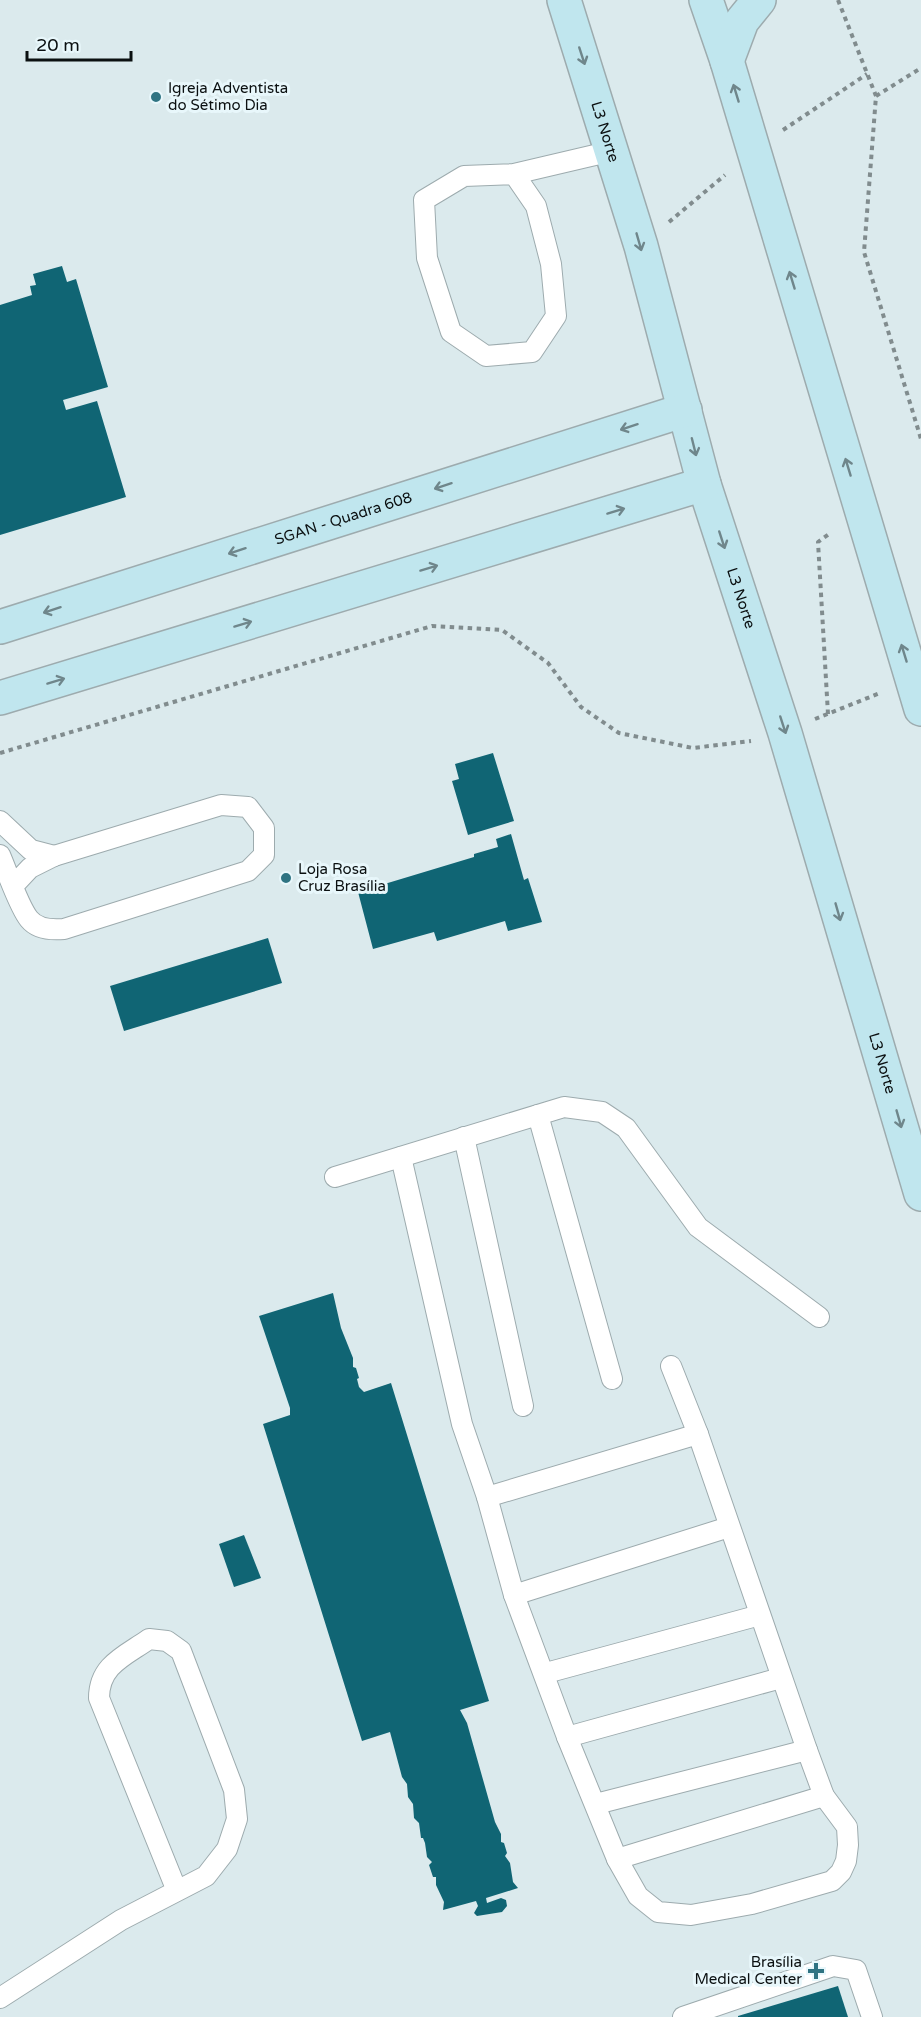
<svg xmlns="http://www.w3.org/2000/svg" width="921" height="2017" viewBox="0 0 921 2017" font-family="'Varela Round',sans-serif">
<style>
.building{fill:#106574}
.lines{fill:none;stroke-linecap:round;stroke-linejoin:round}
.lane-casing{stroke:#9dabae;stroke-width:22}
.secondary-casing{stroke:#9dabae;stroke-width:36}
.path{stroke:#818c8e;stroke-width:4;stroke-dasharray:4.5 4.5;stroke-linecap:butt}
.lane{stroke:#fff;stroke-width:20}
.secondary{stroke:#c0e6ee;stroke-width:33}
.oneway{stroke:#6f868b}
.poi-dot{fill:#2e7382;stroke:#e8f7fb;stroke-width:2}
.labels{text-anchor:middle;stroke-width:6;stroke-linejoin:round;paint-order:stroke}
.poi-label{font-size:15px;fill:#0b1011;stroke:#e8f7fb;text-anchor:start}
.street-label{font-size:15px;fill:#0b1011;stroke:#e8f7fb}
</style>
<rect width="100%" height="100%" fill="#dbeaed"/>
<!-- building -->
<g class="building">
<path d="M62,266L67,282L76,279L108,387L63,400L66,410L97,401L126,497L0,535V305L32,295L30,286L36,285L33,274Z"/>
<path d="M493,753L514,821L468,835L452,781L459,779L455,764Z"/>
<path d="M511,834L524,880L528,878L542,922L508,931L505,921L437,941L434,932L373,949L358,892L474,857V854L498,847L496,839Z"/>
<path d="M268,938L282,983L124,1031L110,986Z"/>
<path d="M333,1293L341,1328L353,1358V1367L356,1368L359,1378L357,1379L359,1387L364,1392L391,1383L489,1701L460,1710L467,1723L495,1822L501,1834V1842L504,1843L507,1853L505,1856L510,1863L513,1882L518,1888L486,1898L487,1903L501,1898L506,1900L507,1906L502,1912L477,1916L474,1913L478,1906L476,1901L443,1910L444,1902L436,1885V1877H433L429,1865L432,1862L427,1857L425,1843L423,1838H421L419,1823L414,1818L413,1804L408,1797L407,1784L402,1777L390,1732L362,1741L263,1424L290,1415V1408L259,1316Z"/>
<path d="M244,1535L261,1578L234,1587L219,1544Z"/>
<path d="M838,1986L848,2017H738V2016Z"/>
</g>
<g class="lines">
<defs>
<g id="lane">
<path d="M514,174L536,206L551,264L556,316L532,352L486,356L451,332L427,258L424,200L464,176L514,174L612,151"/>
<path d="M0,821L31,850L54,856"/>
<path d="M0,855C7,871 19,907 29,919C37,929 53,930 64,929L248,871L264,855V828L248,807L221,805L54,856L30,868L14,885"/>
<path d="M538,1115L612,1379"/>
<path d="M464,1137L523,1406"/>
<path d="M401,1157L462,1424L487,1497L514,1595L567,1737L617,1859L638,1896L658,1912L691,1915L752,1904L832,1881L841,1872L846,1861L848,1845L847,1827L824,1796L807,1750L698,1434L671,1366"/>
<path d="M335,1177L564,1107L602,1112L626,1128L698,1227L819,1317"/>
<path d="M487,1497L698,1434"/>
<path d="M514,1595L729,1527"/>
<path d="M546,1673L760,1615"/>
<path d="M567,1737L781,1678"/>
<path d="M596,1804L807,1750"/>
<path d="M617,1859L824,1796"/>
<path d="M0,1998L121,1920L206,1876L227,1849L237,1819L234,1790L181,1651L167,1641L149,1639C125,1656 99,1665 99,1698L177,1891"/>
<path d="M683,2017L833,1966L856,1970L872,2017"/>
</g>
<g id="secondary">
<path id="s1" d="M564,0L641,246L704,484L785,733L921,1194"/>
<path d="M706,0L727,61L921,709"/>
<path d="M727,61L742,21L759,0"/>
<path id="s2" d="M0,627L685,410"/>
<path d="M0,698L704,484"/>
</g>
</defs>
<!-- lane casing -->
<use href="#lane" class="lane-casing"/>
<!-- secondary casing -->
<use href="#secondary" class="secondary-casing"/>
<!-- path -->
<g class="path">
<path d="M838,0L876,96L864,252L921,439"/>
<path d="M876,96L921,68"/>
<path d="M783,130L867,74"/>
<path d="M669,222L725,175"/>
<path d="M828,714L818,542L829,534"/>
<path d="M815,719L880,693"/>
<path d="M0,753L432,626L502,630L548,663L581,707L619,733L693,748L751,741"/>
</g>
<!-- lane -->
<use href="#lane" class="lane"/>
<!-- secondary -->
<use href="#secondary" class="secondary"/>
</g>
<!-- one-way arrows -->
<defs><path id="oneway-shaft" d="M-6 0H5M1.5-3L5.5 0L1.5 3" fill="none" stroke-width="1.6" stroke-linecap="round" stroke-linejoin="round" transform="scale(1.5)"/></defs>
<g class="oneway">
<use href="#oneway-shaft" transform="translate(582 56) rotate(72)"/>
<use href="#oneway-shaft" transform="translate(736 93) rotate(-107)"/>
<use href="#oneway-shaft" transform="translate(639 242) rotate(74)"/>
<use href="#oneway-shaft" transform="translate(792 280) rotate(-107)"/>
<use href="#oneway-shaft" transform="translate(629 427) rotate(162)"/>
<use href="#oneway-shaft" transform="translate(694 447) rotate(76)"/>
<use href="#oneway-shaft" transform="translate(848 467) rotate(-107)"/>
<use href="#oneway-shaft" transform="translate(443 486) rotate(162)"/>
<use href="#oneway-shaft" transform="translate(616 511) rotate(-17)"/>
<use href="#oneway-shaft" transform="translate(722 540) rotate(72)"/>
<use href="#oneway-shaft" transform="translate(237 551) rotate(162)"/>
<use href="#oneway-shaft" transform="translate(429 568) rotate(-17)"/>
<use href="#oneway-shaft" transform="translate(52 610) rotate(162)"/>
<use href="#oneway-shaft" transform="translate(243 624) rotate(-17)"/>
<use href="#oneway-shaft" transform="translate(904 653) rotate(-107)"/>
<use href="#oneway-shaft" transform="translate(56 681) rotate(-17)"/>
<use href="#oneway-shaft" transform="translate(783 725) rotate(72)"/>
<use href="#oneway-shaft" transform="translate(838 912) rotate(74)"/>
<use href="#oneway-shaft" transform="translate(899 1119) rotate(74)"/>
</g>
<!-- markers -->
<g class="poi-dot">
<circle cx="156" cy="97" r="6"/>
<circle cx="286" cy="878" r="6"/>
<path d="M813 1962h6v6h6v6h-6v6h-6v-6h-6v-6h6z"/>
</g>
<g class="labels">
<!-- poi labels -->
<g class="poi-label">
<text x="168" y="93">Igreja Adventista<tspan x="168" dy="17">do Sétimo Dia</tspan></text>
<text x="298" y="874">Loja Rosa<tspan x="298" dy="17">Cruz Brasília</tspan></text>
<text x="802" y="1967" text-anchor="end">Brasília<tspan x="802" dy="17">Medical Center</tspan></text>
</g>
<!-- street labels -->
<g class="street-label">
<text dy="5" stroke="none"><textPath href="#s1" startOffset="138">L3 Norte</textPath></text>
<text dy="5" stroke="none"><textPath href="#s2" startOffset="360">SGAN - Quadra 608</textPath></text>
<text dy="5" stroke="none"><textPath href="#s1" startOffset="624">L3 Norte</textPath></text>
<text dy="5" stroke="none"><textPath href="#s1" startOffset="1110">L3 Norte</textPath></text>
</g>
</g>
<!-- scale -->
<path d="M27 51v9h104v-9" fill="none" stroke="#0b1011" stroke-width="3"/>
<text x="36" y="51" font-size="18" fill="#0b1011" stroke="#e8f7fb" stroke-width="4.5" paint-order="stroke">20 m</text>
</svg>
